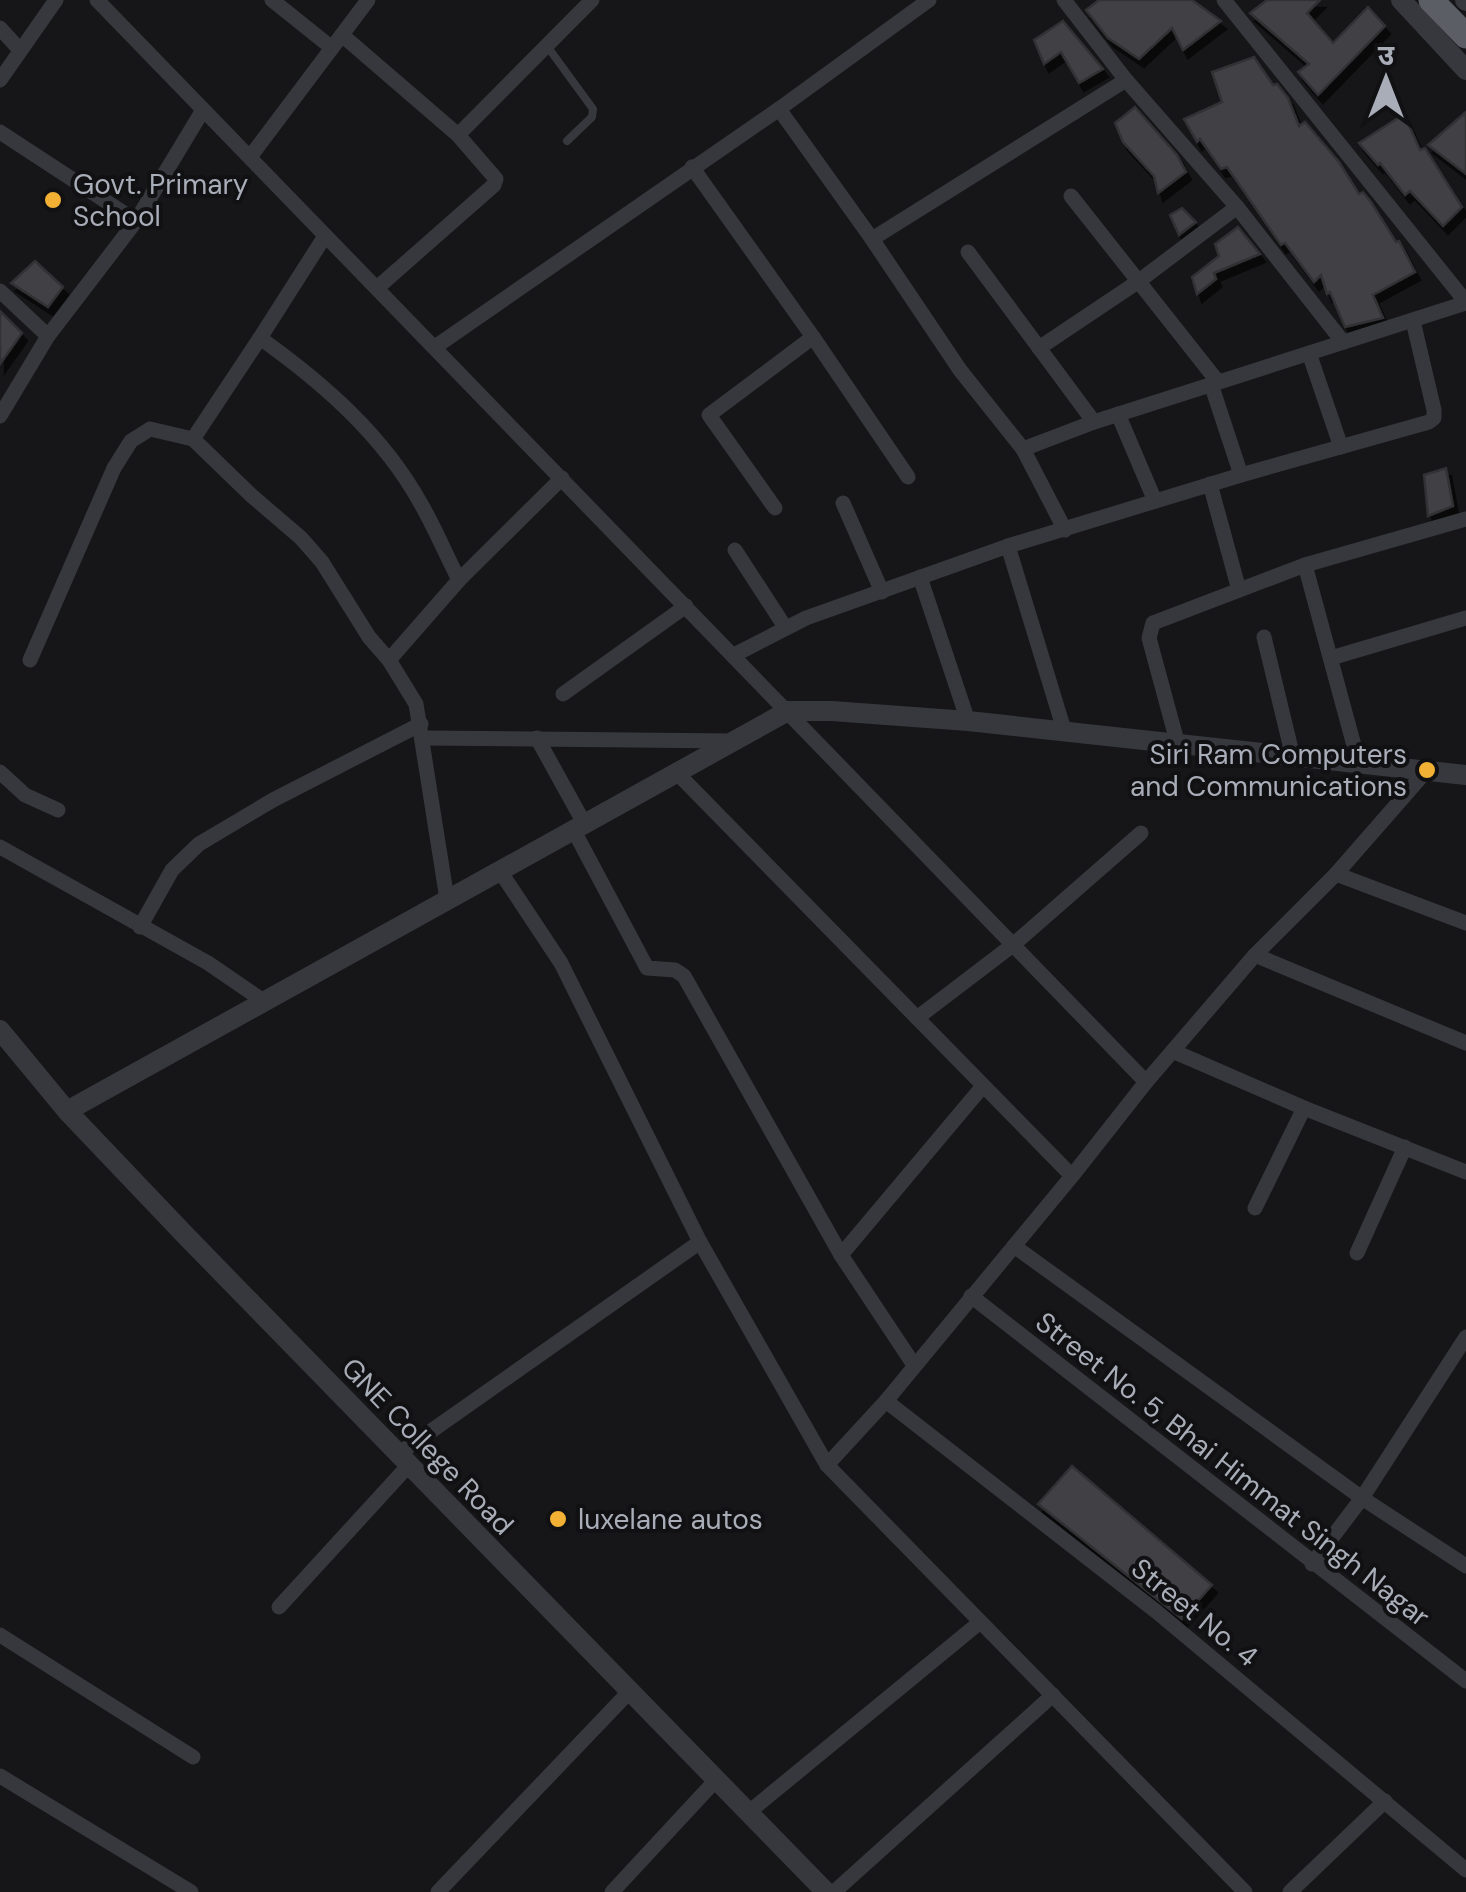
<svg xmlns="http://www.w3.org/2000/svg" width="1466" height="1892" viewBox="0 0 1466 1892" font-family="'DM Sans','Noto Sans Devanagari',sans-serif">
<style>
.building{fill:#404145;stroke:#303034;stroke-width:2.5;filter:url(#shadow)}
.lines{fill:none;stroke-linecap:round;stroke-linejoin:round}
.service{stroke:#37383d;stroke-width:8}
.minor{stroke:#37383d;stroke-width:15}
.tertiary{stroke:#37383d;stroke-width:20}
.trunk{stroke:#5b5e65;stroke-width:25}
.poi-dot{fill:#f2b134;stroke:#111113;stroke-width:4}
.labels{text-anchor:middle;stroke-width:8;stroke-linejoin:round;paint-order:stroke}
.poi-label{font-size:28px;fill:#a8adb8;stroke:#111113;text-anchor:start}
.street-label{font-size:28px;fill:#a8adb8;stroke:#111113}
</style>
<defs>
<filter id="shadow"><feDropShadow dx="5" dy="8" stdDeviation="0" flood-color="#0009"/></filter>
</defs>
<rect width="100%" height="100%" fill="#161618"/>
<!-- building -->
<g class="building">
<path d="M1099,0H1192L1221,21L1183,50L1172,28L1139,59L1108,38L1086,10Z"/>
<path d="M1267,0H1320L1307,13L1333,43L1368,7L1385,26L1318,95L1298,72L1309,64L1250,13Z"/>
<path d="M1063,21L1103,69L1079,83L1061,52L1044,64L1034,40Z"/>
<path d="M1254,57L1273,85L1277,84L1288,98L1299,126L1305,122L1339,162L1359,194L1363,192L1371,202L1396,242L1399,241L1415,272L1373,295L1383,318L1345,327L1330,292L1327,294L1321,275L1314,282L1285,243L1281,245L1227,167L1221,169L1200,139L1197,142L1184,119L1222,102L1212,72Z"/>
<path d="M1135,107L1177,155L1186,172L1158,193L1154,176L1123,142L1115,123Z"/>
<path d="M1466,112V174L1428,145Z"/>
<path d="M1404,114L1420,150L1425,148L1462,207L1443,226L1410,191L1405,195L1380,163L1378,165L1359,143Z"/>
<path d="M1182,208L1196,222L1179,235L1170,215Z"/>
<path d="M1238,227L1260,254L1214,273L1216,279L1197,294L1192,277L1219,256L1215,244Z"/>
<path d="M35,261L63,287L48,307L11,283Z"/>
<path d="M0,311L22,333L0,364Z"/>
<path d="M1446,468L1453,506L1428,516L1424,475Z"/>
<path d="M1072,1466L1212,1585L1182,1619L1038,1504Z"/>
</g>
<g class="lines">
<!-- service -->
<path class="service" d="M547,46L593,109L592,117L567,141"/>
<!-- minor -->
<g class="minor">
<path d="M97,0L1146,1082"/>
<path d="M272,0L332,48"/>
<path d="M1064,0L1126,80L1237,207L1343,342"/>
<path d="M1224,0L1466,302"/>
<path d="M0,28L20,50"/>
<path d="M342,35L458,135L496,179L494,185L377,288"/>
<path d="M0,80L56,0"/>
<path d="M779,109L872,239L1126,80"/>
<path d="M0,132L136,221L203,110"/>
<path d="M458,135L592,0"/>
<path d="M250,157L368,0"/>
<path d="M692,167L813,337"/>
<path d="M1071,196L1218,382"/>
<path d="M872,239L960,370L1023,449"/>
<path d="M968,252L1094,422"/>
<path d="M0,291L48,336L0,416"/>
<path d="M48,336L136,221"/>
<path d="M260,338L325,236"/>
<path d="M435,347L779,109L929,0"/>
<path d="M1039,348L1139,281L1237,207"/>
<path d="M1309,353L1341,447"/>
<path d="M1211,384L1241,475"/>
<path d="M1118,414L1155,501"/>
<path d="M193,439L260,338C323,383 383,435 421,504C435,528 446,555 459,580"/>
<path d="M1210,484L1239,590"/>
<path d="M843,503L882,592"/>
<path d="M775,508L709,415L813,337L908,477"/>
<path d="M1065,530L1023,449L1094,422L1466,303"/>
<path d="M1008,546L1065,733"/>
<path d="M735,550L785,627"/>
<path d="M1305,565L1359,764"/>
<path d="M920,577L968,721"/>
<path d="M1264,637L1293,757"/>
<path d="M734,655L806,618L1008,546L1241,475L1429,422L1434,418V410L1413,321"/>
<path d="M1331,658L1466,618"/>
<path d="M30,660L114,468L131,441L150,429L193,439L252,496L301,538L322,562L369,637L389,660"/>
<path d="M563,694L686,606"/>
<path d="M424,738L732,741"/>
<path d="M537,738L584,823"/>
<path d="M1178,745L1149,638L1153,623L1305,565L1466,519"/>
<path d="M0,772L25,795L58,810"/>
<path d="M677,773L1072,1176L1146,1082L1255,955L1336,874L1427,770"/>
<path d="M573,829L647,968L675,970L684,976L841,1255L914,1365"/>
<path d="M0,847L208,963L262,1000"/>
<path d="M500,871L561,963L700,1242L827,1465L886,1401L1072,1176"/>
<path d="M1336,874L1466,923"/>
<path d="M447,899L416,704L389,660L459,580L562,478"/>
<path d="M140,927L172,870L199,844L273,800L421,724"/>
<path d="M1255,955L1466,1043"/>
<path d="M917,1018L1014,944L1141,833"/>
<path d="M1175,1052L1304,1108L1466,1172"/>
<path d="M1255,1208L1304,1108"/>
<path d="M1014,1246L1362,1498L1466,1566"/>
<path d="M1357,1253L1405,1147"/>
<path d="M841,1255L983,1086"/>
<path d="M971,1296L1466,1681"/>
<path d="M886,1401L1157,1612L1466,1870"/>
<path d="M397,1455L700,1242"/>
<path d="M827,1465L1245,1892"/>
<path d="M1312,1564L1362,1498L1466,1337"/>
<path d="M279,1607L409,1465"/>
<path d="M0,1635L193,1757"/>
<path d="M0,1776L191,1892"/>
<path d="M749,1812L979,1623"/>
<path d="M438,1892L630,1691"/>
<path d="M612,1892L716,1780"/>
<path d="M834,1892L1053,1695"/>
<path d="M1290,1892L1385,1801"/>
</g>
<!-- tertiary -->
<g class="tertiary">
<path d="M1401,0L1466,70"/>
<path d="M1465,0L1466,1"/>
<path d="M0,1030L67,1111L187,1237L826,1892"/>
<path d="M67,1111L788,711H832L968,721L1466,775"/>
</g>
<!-- trunk -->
<path class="trunk" d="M1431,0L1466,36"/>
</g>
<!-- markers -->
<g class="poi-dot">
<circle cx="53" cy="200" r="10"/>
<circle cx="1427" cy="770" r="10"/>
<circle cx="558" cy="1519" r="10"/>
</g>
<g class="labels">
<!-- poi labels -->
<g class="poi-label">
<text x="73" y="194">Govt. Primary<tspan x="73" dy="32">School</tspan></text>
<text x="1407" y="764" text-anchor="end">Siri Ram Computers<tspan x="1407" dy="32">and Communications</tspan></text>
<text x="578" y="1529">luxelane autos</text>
</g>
<!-- street labels -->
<g class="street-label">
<text transform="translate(428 1446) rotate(46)" y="10">GNE College Road</text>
<text transform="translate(1233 1469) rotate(38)" y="10">Street No. 5, Bhai Himmat Singh Nagar</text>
<text transform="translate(1195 1612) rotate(39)" y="10">Street No. 4</text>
</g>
</g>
<!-- north arrow -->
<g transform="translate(1386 80)" stroke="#111113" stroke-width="8" paint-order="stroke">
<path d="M0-8L18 38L0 25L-18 38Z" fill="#a8adb8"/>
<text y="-15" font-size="28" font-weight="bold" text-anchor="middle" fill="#a8adb8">उ</text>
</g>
</svg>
